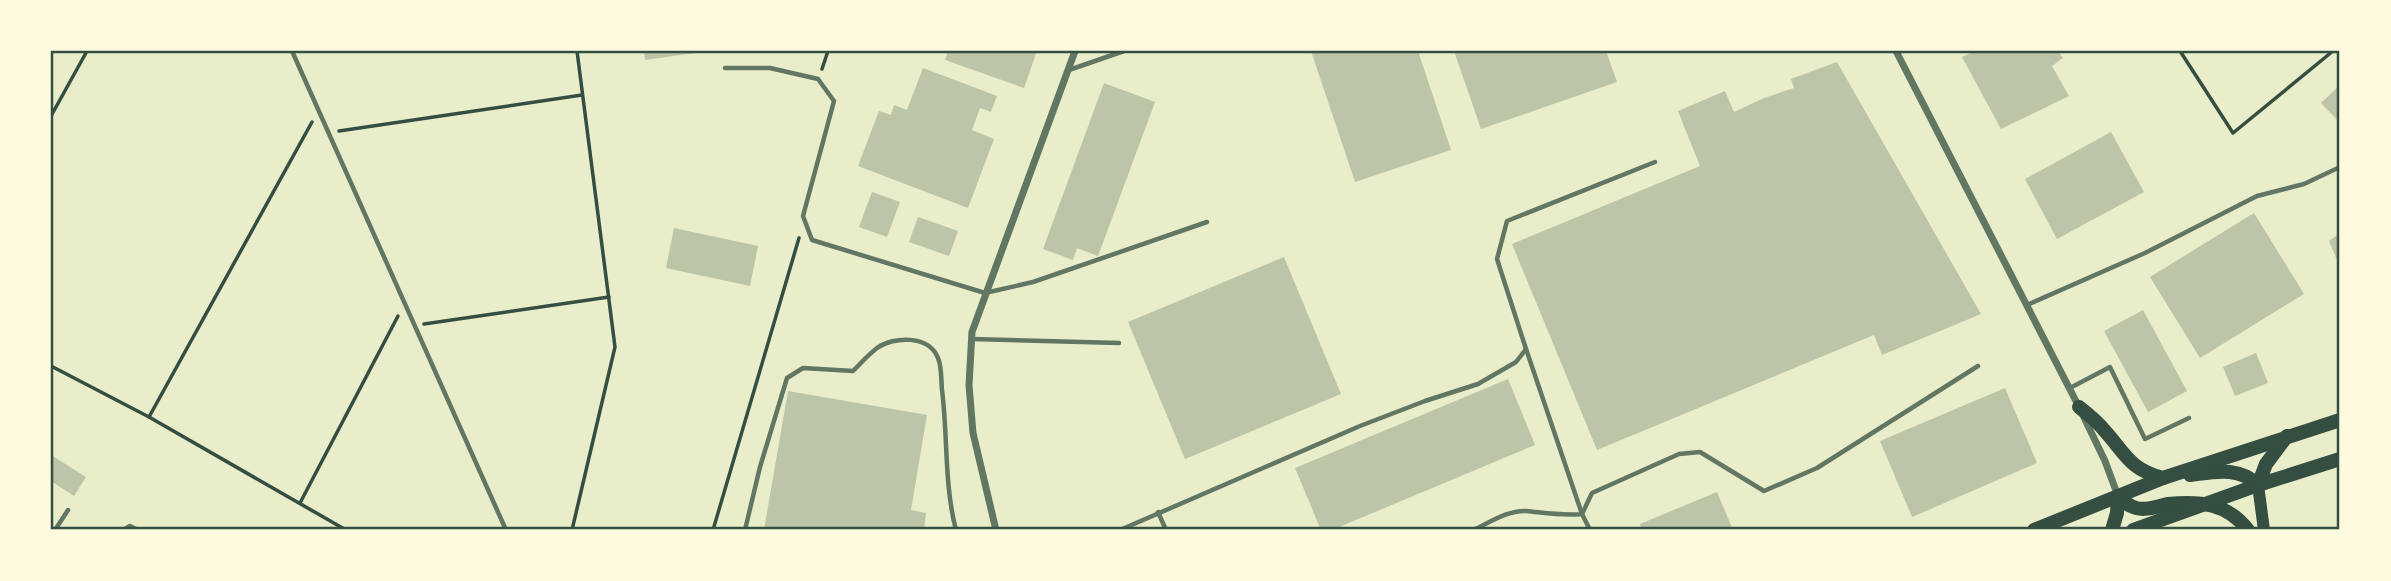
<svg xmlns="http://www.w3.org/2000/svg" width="2391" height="581" viewBox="0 0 2391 581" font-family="'Exo 2',sans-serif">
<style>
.building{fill:#bcc5a7}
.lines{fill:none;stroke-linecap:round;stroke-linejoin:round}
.path{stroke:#344e41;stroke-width:3.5}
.service{stroke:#617663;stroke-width:4.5}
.minor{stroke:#617663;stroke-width:7}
.secondary{stroke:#344e41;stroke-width:12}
.trunk{stroke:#344e41;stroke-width:14}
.neatline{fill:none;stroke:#344e41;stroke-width:2.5}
</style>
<rect width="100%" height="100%" fill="#e9edc9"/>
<!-- building -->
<g class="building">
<path d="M644,51H695V53L645,60Z"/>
<path d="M948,51H1037L1024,88L945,60Z"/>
<path d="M1311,51H1418L1451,150L1355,182Z"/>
<path d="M1454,51H1606L1617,82L1481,129Z"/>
<path d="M1974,51H2058L2063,58L2052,66L2069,96L2001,129L1962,57Z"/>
<path d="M1837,62L1981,314L1882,355L1874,335L1597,450L1512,244L1700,166L1678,111L1725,91L1734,112L1764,98L1794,88L1791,79Z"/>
<path d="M923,68L997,96L991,112L980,108L972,130L994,139L968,208L858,166L879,111L891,115L894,105L907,110Z"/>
<path d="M1104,83L1155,102L1098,256L1077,248L1073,260L1043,249Z"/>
<path d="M2340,85V123L2321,103Z"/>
<path d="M2111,132L2144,192L2057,239L2025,179Z"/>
<path d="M872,192L900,202L887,237L859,227Z"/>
<path d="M2254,213L2304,294L2200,358L2150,277Z"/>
<path d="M918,217L958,231L949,256L909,242Z"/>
<path d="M674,228L758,246L750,286L666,268Z"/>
<path d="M2340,233V267L2329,241Z"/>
<path d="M1284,257L1341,394L1185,459L1128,322Z"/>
<path d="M2143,310L2187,391L2148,412L2104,331Z"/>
<path d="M2256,353L2268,383L2235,396L2223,367Z"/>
<path d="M1508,379L1535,445L1332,530H1321L1295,468Z"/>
<path d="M2005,388L2037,463L1912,517L1880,441Z"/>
<path d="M788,391L927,415L911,510L926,513L924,530H764Z"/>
<path d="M51,455L86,477L74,496L51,481Z"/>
<path d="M1717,492L1733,530H1642L1640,524Z"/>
</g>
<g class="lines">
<!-- path -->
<g class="path">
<path d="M2180,51L2233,133L2333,51"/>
<path d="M822,69L828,51"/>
<path d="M51,116L87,51"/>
<path d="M339,131L582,95"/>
<path d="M424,324L609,297"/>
<path d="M51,366L149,417L346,530"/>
<path d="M149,417L312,122"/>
<path d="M300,503L398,316"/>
<path d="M572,530L615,347L577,51"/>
<path d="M713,530L799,238"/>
</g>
<!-- service -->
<g class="service">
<path d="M292,51L506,530"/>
<path d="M725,68H770L818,79L834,101L803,216L812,240L985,293L1033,282L1207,222"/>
<path d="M1069,70L1124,51"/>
<path d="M2027,305L2145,253L2257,196L2304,184L2340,167"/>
<path d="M972,339L1119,343"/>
<path d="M2070,388L2110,367L2145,439L2189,418"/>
<path d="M1158,512L1166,530"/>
<path d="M55,530L68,510"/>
<path d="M123,530L130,526L138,530"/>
<path d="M745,530L760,467L787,378L803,368L853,371C861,363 868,355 877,348C894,336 929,335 938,358C942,367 941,381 942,390C948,437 944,484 956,530"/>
<path d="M1120,530L1360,426L1425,401L1478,384L1516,362L1526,349L1497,259L1507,221L1655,162"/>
<path d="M1473,530C1489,523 1508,510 1526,511C1546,513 1562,516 1582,514L1526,349"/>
<path d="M1590,530L1582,514L1592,493L1679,454L1700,452L1764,491L1817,468L1978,366"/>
</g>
<!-- minor -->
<g class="minor">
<path d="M1896,51L2079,407L2105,461L2118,496"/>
<path d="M996,530L973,433L969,385L972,332L1075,51"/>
</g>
<!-- secondary -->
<path class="secondary" d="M2258,485L2264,530"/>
<!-- trunk -->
<g class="trunk">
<path d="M2079,407C2088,414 2097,421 2104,430C2126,454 2129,469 2163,478"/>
<path d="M2190,475C2215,472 2238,466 2258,485"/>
<path d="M2258,485L2266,464L2287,436"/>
<path d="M2118,496C2123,501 2128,506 2136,508C2147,511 2157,506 2168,504C2201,501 2227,503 2248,530"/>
<path d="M2034,530L2163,478L2340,420"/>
<path d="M2112,530L2117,513L2118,496"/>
<path d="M2133,530L2258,485L2340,459"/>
</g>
</g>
<!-- border -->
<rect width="2391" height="581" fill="none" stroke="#fefae0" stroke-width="105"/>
<rect x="52" y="52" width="2286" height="476" class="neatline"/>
</svg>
